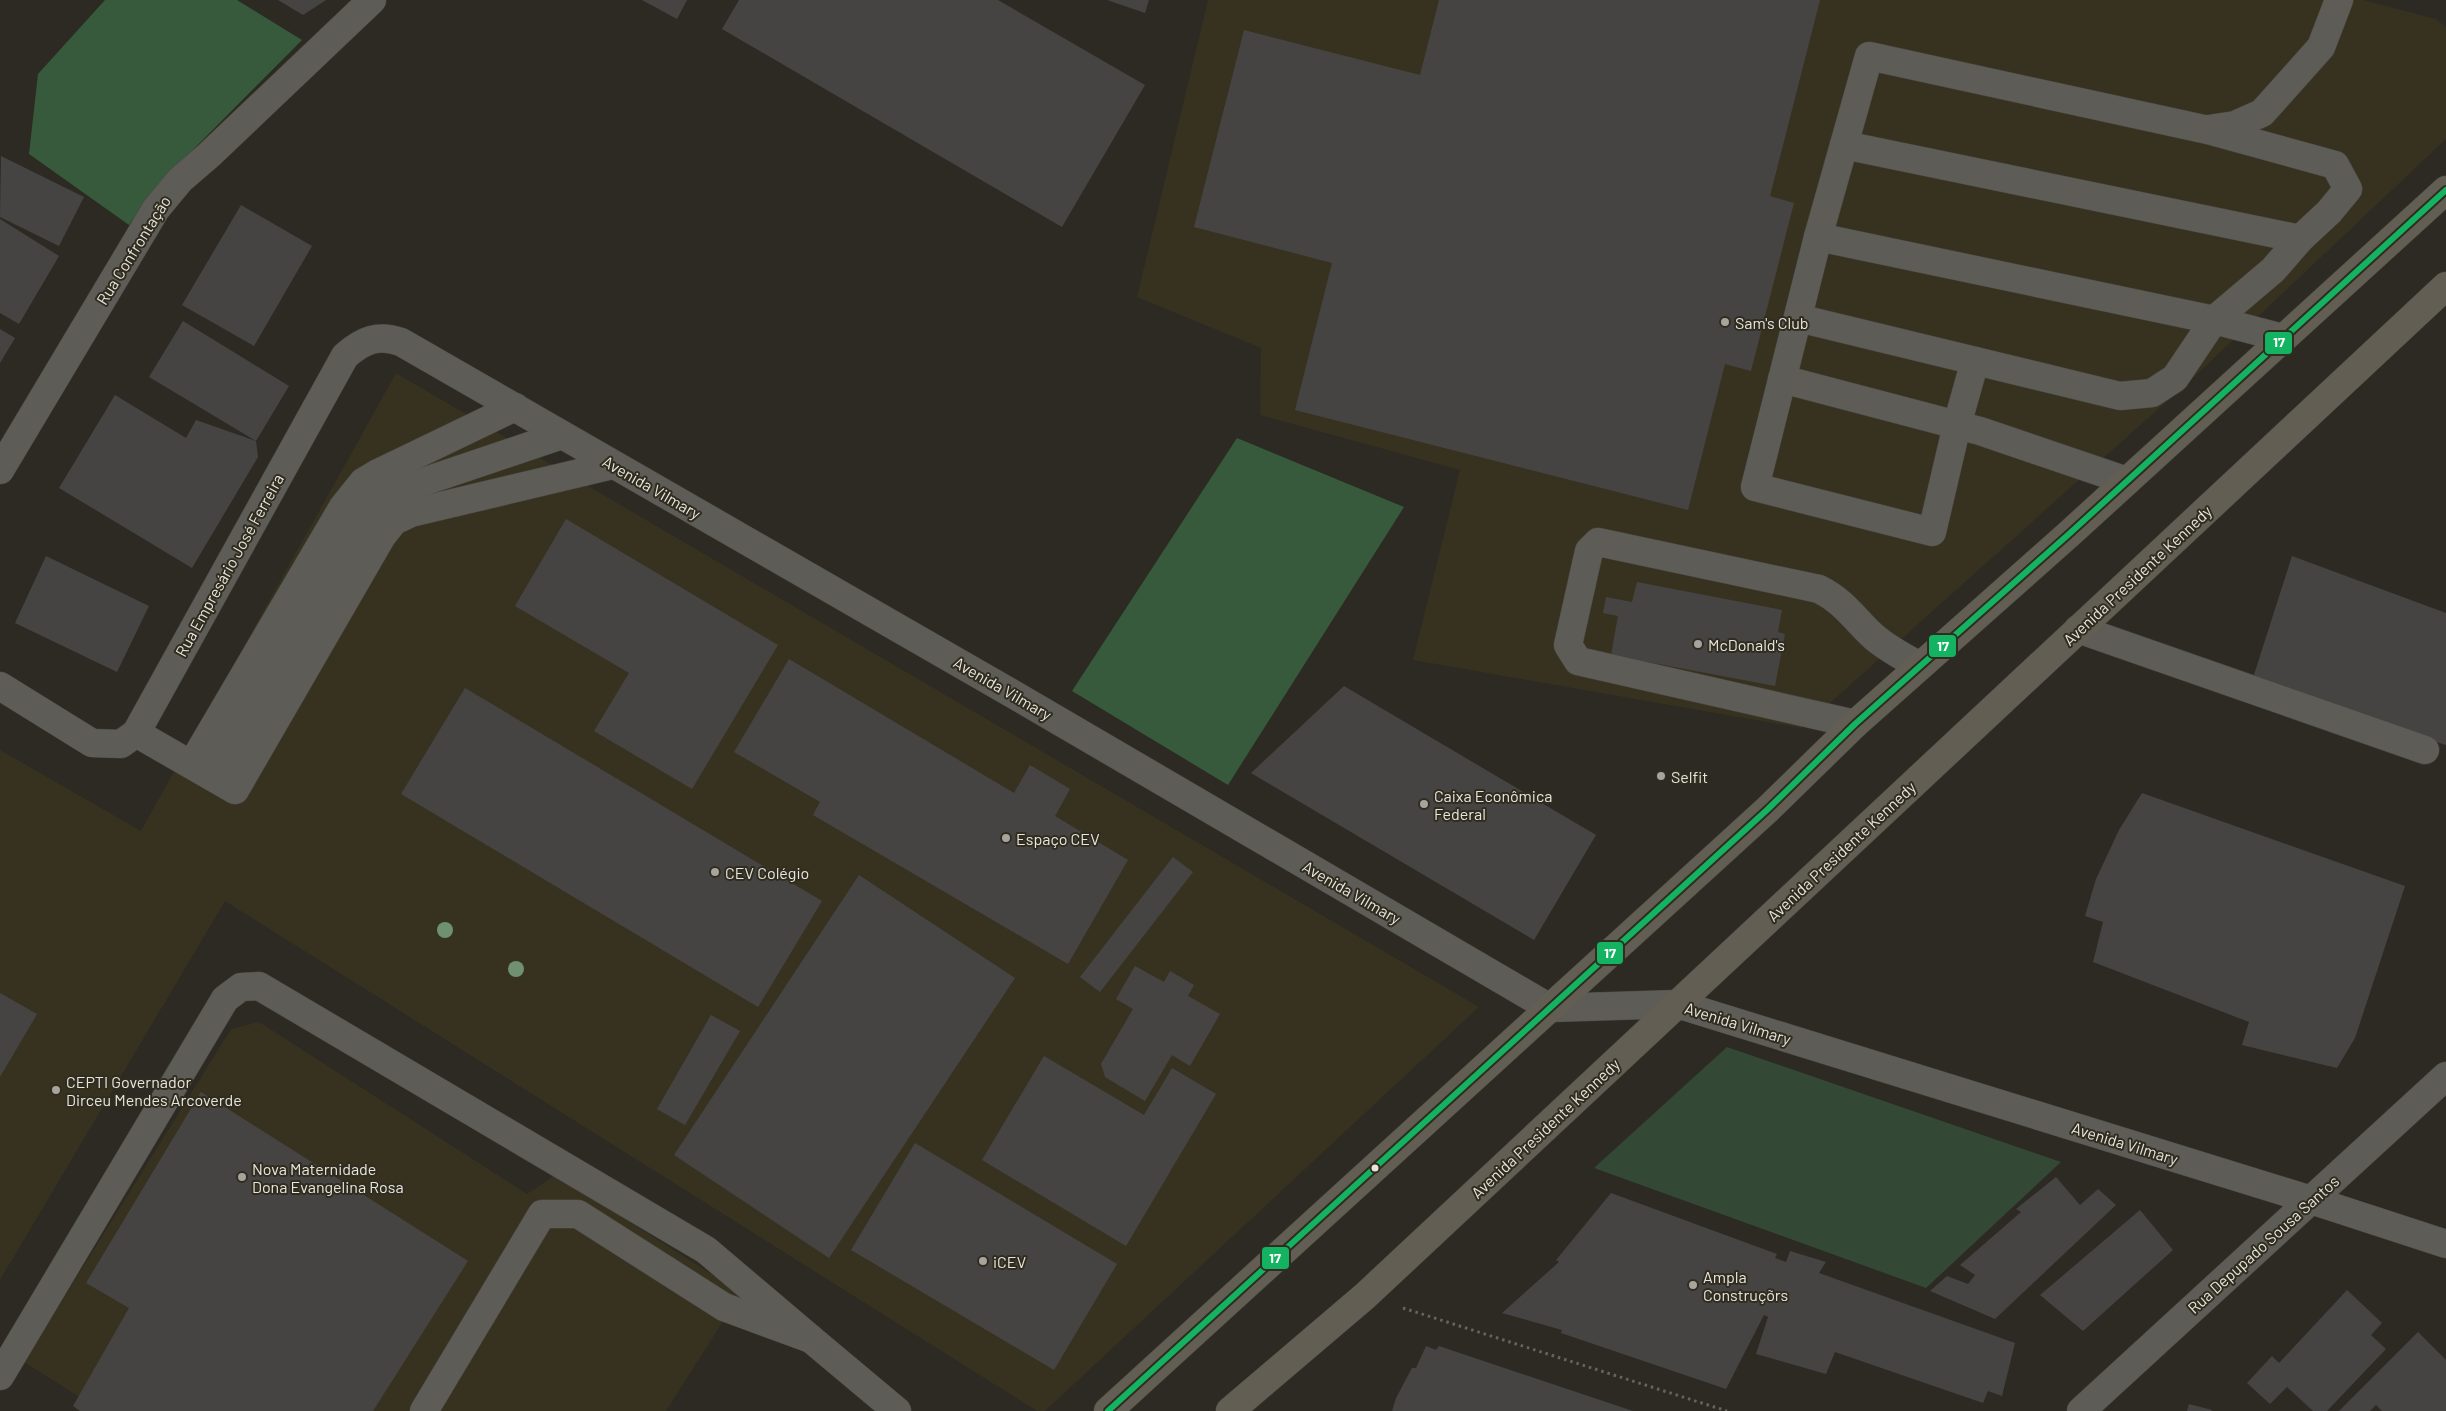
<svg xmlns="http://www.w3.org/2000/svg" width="2446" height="1411" viewBox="0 0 2446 1411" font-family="Barlow,sans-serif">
<rect width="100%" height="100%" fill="#2c2a23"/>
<!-- built -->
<g fill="#373220">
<path d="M1208,0h1155l73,19 10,8v112l-251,237 -393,352 -389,-68 47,-190 -200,-55 1,-67 -124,-51z"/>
<path d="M396,373l127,75 956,559 -434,404h-8l-812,-510 -225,379v-530l141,81z"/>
<path d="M259,1022l268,172 29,-19 185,118 -75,118h-564l-78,-49 207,-333z"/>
</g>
<!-- green -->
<path fill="#334835" d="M1727,1047l334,115 -135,126 -332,-120z"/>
<!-- forest -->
<g fill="#385a3c">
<path d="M105,0h132l65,40 -145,146 -28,39 -100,-71 9,-80z"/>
<path d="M1237,438l167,69 -176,278 -156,-94z"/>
</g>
<!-- building -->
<g fill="#464443">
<path d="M278,0h48l-23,15z"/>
<path d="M642,0h45l-10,19z"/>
<path d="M739,0h259l147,85 -83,142 -340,-198z"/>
<path d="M1107,0h42l-4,13z"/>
<path d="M1439,0h381l-50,196 24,7 -43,168 -26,-7 -37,146 -393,-100 37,-147 -138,-36 50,-197 176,45z"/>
<path d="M1,156l83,41 -25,49 -59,-29z"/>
<path d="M241,205l71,41 -58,100 -72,-41z"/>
<path d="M0,219l59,37 -40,68 -19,-11z"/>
<path d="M183,321l106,65 -33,55 -107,-64z"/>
<path d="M0,329l15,9 -15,25z"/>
<path d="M115,395l71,43 10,-18 60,21 2,16 -66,111 -133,-80z"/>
<path d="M566,519l212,126 -86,144 -98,-58 35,-58 -114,-67z"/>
<path d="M46,556l103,50 -32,66 -102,-49z"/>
<path d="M2292,556l154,57v132l-195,-61z"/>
<path d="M1637,582l145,28 -4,22 7,2 -10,52 -164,-31 7,-39 -15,-3 3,-16 26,5z"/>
<path d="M789,659l225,134 16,-28 40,24 -15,27 73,44 -60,104 -255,-149 7,-13 -86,-50z"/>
<path d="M1344,686l252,149 -62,105 -283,-167z"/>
<path d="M465,688l357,213 -64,106 -357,-213z"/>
<path d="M2142,793l263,93 -50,152 -18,30 -95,-23 7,-23 -156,-60 10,-40 -18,-6 11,-37 23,-49z"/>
<path d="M1173,857l20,15 -93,120 -20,-15z"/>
<path d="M859,875l156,103 -186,280 -155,-103z"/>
<path d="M1135,966l29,16 6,-11 24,14 -6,11 32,18 -30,52 -18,-11 -27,46 -40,-24 -4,-13 32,-55 -17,-10z"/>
<path d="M0,993l37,21 -37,63z"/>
<path d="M711,1015l29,16 -55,94 -28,-16z"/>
<path d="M1044,1056l100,59 28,-47 44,26 -90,152 -144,-86z"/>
<path d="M201,1092l267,169 -95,150h-293l-7,-5 56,-98 -43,-25z"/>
<path d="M915,1143l202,121 -63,106 -203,-120z"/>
<path d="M2056,1177l24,28 18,-16 18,16 -121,114 -65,-28 17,-15 21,8 7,-9 -15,-10 61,-53 -5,-3z"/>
<path d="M1611,1193l166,61 -2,4 11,4 4,-11 36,11 -7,11 196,70 -13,53 -14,-5 -5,12 -148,-51 -9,22 -70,-20 12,-37 -4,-2 -38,74 -165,-56 1,-3 -60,-17 57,-51 -3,-2z"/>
<path d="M2140,1210l33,40 -90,81 -43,-36z"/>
<path d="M2347,1290l35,33 -11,12 15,14 -59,62h-14l-26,-24 -17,17 -23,-21 25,-27 7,7z"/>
<path d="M2418,1332l28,28v51h-64l-6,-6 -6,6h-31z"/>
<path d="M1426,1346l10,4 3,-4 194,65h-241l4,-13 16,-30h4z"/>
<path d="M2189,1404l23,6 -1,1h-24z"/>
</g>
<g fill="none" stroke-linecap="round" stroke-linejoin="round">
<defs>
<g id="minor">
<path d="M2209,129l26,-4 27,-12 59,-66 18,-47"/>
<path d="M1818,237l396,83 69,18"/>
<path d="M1798,318l322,78 32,-3 23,-15 39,-58 59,-50 27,-31 -456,-94"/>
<path d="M1975,361l-18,64 -25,107 -177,-45 63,-250 51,-181 339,74 127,35 13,24 -19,23 -29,27"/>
<path d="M1782,379l198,52 147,50"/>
<path d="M0,470l156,-261 24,-29 29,-25 163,-155"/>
<path d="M2078,629l347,121"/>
<path d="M0,686l92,57 29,1 15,-11 209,-377c18,-16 33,-22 56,-14l617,355 532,311 127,-4 634,196 135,44"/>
<path d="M1855,724l-277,-63 -10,-16 21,-94 9,-9 221,47c26,13 35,30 55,48 14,12 31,21 46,29"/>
<path d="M136,733l99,57 147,-254 12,-15 17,-8 202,-48"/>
<path d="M192,764l151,-257 20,-25 15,-9 137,-66"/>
<path d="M212,776l149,-258 15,-17 20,-10 166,-56"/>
<path d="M0,1376l225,-377 16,-12 18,-1 447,264 105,89"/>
<path d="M424,1411l118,-197h36l146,93 87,32 86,72"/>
<path d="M2081,1411l365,-335"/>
</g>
<g id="major">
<path d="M1108,1411l660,-602 87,-85 214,-190 377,-344"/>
<path d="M1230,1411l135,-115 1081,-1010"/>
</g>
</defs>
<!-- minor casing -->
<use href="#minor" stroke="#4a4843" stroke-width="29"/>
<!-- major casing -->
<use href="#major" stroke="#4a4843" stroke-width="29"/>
<!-- path -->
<path stroke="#65645f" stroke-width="3" stroke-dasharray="2.5 4" stroke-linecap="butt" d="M1403,1308l324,103"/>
<!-- minor -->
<use href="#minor" stroke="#5e5c57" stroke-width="28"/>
<!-- major -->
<use href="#major" stroke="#625e53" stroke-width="28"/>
<defs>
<path id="bus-1" d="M1108,1411l660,-602 87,-85 214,-190 377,-344"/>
</defs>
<!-- bus-1 casing -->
<use href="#bus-1" stroke="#302c1f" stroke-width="10"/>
<!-- bus-1 -->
<use href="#bus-1" stroke="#13b361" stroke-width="6"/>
</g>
<!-- trees -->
<g fill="#6f9170">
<circle cx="445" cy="930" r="8"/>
<circle cx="516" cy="969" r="8"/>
</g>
<!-- markers -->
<g fill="#a6a49c" stroke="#302c1f" stroke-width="2">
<circle cx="1725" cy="322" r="5"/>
<circle cx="1698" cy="644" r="5"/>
<circle cx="1661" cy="776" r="5"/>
<circle cx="1424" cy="804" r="5"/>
<circle cx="1006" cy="838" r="5"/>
<circle cx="715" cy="872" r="5"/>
<circle cx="56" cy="1090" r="5"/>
<circle cx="242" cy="1177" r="5"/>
<circle cx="983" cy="1261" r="5"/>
<circle cx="1693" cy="1285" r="5"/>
</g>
<circle fill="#e7e5dd" stroke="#302c1f" stroke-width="2" cx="1375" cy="1168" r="4.5"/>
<g text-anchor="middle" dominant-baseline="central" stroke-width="4" stroke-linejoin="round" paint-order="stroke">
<!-- street labels -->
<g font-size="16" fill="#e7e5dd" stroke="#302c1f">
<text transform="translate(133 250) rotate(-58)">Rua Confrontação</text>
<text transform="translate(652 487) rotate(30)">Avenida Vilmary</text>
<text transform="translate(229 565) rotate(-61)">Rua Empresário José Ferreira</text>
<text transform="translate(2137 575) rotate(-43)">Avenida Presidente Kennedy</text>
<text transform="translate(1003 688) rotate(30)">Avenida Vilmary</text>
<text transform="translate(1841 851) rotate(-43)">Avenida Presidente Kennedy</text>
<text transform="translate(1352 892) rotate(30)">Avenida Vilmary</text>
<text transform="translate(1738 1023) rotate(17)">Avenida Vilmary</text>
<text transform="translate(1545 1128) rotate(-43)">Avenida Presidente Kennedy</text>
<text transform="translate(2125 1143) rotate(17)">Avenida Vilmary</text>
<text transform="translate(2263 1244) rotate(-42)">Rua Depupado Sousa Santos</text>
</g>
<!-- poi labels -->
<g font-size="16" fill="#e7e5dd" stroke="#302c1f" text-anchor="start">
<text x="1735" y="322">Sam's Club</text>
<text x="1708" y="644">McDonald's</text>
<text x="1671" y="776">Selfit</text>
<text x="1434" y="795">Caixa Econômica<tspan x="1434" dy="18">Federal</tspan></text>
<text x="1016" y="838">Espaço CEV</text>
<text x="725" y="872">CEV Colégio</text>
<text x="66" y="1081">CEPTI Governador<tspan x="66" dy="18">Dirceu Mendes Arcoverde</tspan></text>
<text x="252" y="1168">Nova Maternidade<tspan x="252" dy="18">Dona Evangelina Rosa</tspan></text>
<text x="993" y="1261">iCEV</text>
<text x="1703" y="1276">Ampla<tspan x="1703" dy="18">Construçõrs</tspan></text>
</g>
</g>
<g stroke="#302c1f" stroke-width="2">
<rect x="2264" y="331" width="29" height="24" rx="5" fill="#13b361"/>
<rect x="1928" y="634" width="29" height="24" rx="5" fill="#13b361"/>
<rect x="1596" y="941" width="28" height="24" rx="5" fill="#13b361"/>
<rect x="1261" y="1246" width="29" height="24" rx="5" fill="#13b361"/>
</g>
<g font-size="14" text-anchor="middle" font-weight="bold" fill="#fff">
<text x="2279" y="347">17</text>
<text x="1943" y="651">17</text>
<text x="1610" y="958">17</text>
<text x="1275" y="1263">17</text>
</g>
</svg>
